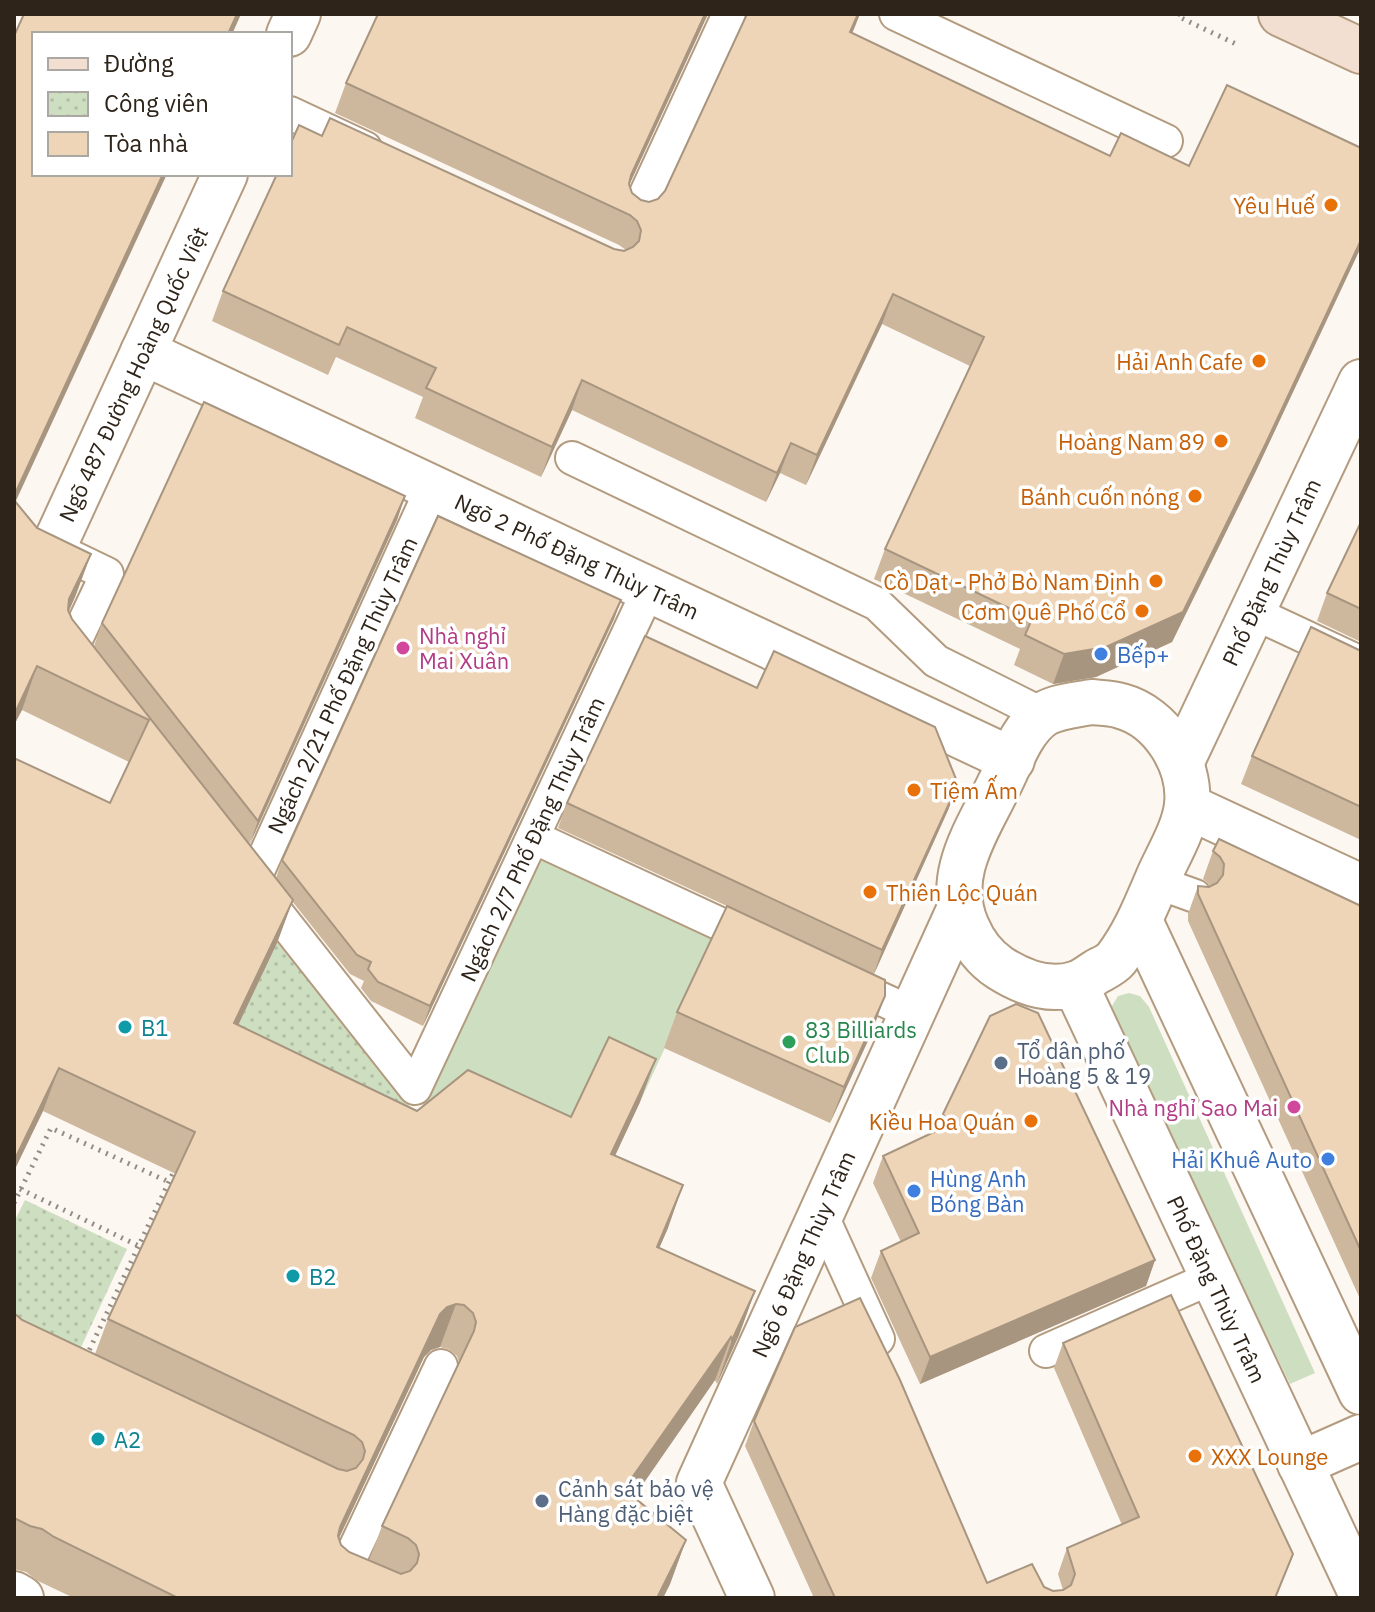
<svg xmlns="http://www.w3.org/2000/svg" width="1375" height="1612" font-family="'IBM Plex Sans',sans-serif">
  <defs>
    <pattern id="park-dots" width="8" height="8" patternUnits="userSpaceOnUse" patternTransform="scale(2)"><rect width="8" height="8" fill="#cedfc1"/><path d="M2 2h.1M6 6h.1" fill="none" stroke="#b1bfa5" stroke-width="1.8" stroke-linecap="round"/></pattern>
  </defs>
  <rect width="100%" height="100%" fill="#fcf7f1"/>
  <g fill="url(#park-dots)">
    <polygon points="279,938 410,1107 219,1066"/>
    <polygon points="25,1200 127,1249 75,1360 14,1331 14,1222"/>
  </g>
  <g fill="#cedfc1">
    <polygon points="537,855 715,939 640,1102 555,1160 436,1126 422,1102"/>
    <polygon points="1129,993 1140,996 1149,1007 1315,1373 1290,1384 1111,1018 1112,1006 1118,996"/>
  </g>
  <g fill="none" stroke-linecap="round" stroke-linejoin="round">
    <defs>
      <g id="service">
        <polyline points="896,14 1166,141"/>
        <polyline points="290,113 365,148"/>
        <polyline points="637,213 729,14"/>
        <polyline points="572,458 877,604 936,661 1044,715"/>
        <polyline points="53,548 107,574 71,650 84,666"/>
        <polyline points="1252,612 1361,663"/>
        <polyline points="533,837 759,942"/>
        <polyline points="253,882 432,488"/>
        <polyline points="1156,882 1195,896"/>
        <polyline points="258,889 415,1088 649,589"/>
        <polyline points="844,982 912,1013"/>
        <polyline points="821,1214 878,1339"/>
        <polyline points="1046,1351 1211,1278"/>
        <polyline points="384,1598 341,1578 441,1366"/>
      </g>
      <g id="minor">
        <polyline points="289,34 298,14"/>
        <polyline points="143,352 1012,760"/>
        <polyline points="53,548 225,174"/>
        <path d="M1091 702C1101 703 1112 703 1121 706 1162 717 1191 764 1187 805 1184 830 1168 855 1158 878 1146 906 1135 934 1116 959 1111 965 1103 968 1096 972 1090 976 1082 982 1075 984 1049 992 1022 982 1000 968 985 958 974 944 967 927 944 876 977 831 999 785 1011 762 1021 729 1044 714 1058 706 1076 705 1091 702Z"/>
        <polyline points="1181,763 1361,382"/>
        <polyline points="1187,806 1361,887"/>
        <polyline points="1140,921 1361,1392"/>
        <polyline points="1075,984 1361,1593"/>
        <polyline points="1300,1464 1361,1437"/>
        <polyline points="14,1594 21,1598"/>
        <polyline points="752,1598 699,1483 959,910"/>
      </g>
      <polyline id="secondary" points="1281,14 1361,51"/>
    </defs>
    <use href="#service" stroke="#b39b7f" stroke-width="36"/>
    <use href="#minor" stroke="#b39b7f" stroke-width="48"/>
    <use href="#secondary" stroke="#b39b7f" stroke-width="48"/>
    <g stroke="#948d84" stroke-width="5" stroke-dasharray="2 6" stroke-linecap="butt">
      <polyline points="1178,14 1177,16 1236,44"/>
      <polyline points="20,1189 139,1246"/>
      <polyline points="14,1203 51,1128 169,1182"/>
      <polyline points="86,1357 176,1167"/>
    </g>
    <use href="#service" stroke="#fff" stroke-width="32"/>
    <use href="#minor" stroke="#fff" stroke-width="44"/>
    <use href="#secondary" stroke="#f3ded2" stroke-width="44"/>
  </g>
  <g fill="#cdb79d" fill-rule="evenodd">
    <path d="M24 14H241L232 34H34L16 502 37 528 91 554 75 597 69 611 72 619 94 646 102 623 405 496 397 520 249 844 276 878 282 860 621 600 614 619 423 1026 371 1001 361 988 364 981 350 974 292 901 277 943 238 1025 417 1111 571 1117 640 1102 615 1155 668 1228 659 1248 755 1291 739 1335 717 1384 715 1380 634 1497 686 1540 670 1584 663 1598H74L38 1581 26 1572 14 1569V1313L22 1320 95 1354 108 1319 176 1174 43 1111 14 1171V758L110 803 129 762 22 710 14 725V36ZM440 1347 448 1349 457 1356 459 1362 382 1526 369 1561 349 1552 341 1545 339 1538 424 1357 431 1350Z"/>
    <polygon points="378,14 708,14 629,185 632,193 641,200 649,202 658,199 852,34 1110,156 1189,166 1361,148 1361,247 1255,473 1172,642 1096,677 1053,684 1014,665 1020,649 874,579 885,549 970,366 882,324 806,485 780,473 766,502 572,410 541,477 415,418 423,397 336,357 328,375 212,321 223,291 322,136 614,249 626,250 619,245 335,113 346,83"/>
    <polygon points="1361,522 1361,642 1317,621 1327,593"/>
    <polygon points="1361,651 1361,840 1241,784 1252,756"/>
    <polygon points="567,803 949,808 874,974 872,1032 830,1123 664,1048 677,1012 727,906 558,828"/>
    <polygon points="1213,851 1361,906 1361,1301 1188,921 1188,914 1198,886 1211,886 1203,879"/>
    <polygon points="943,1114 1155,1260 1146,1286 920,1384 871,1278 881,1251 901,1242 873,1183 883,1156 937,1130"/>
    <polygon points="1063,1343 1293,1554 1276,1598 814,1598 745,1446 754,1421 987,1583 1044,1587 1053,1591 1063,1590 1058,1574 1067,1548 1122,1525 1054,1368"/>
  </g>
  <g fill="#a79580">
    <polygon points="237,14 241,14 232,34 228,34"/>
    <polygon points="705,14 708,14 620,205 631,175"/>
    <polygon points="858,14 860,14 854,29 839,62 850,32"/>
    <polygon points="163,174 167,174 14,505 14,496"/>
    <polygon points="1361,240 1361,247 1255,473 1172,642 1096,677 1053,684 1064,654"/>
    <polygon points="893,294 882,324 806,485 817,455"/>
    <polygon points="582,380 572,410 541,477 552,447"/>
    <polygon points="791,443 780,473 766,502 777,473"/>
    <polygon points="405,496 397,520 249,846 258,821"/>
    <polygon points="91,554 75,597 54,643 69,599"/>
    <polygon points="621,600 614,619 423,1026 430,1006"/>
    <polygon points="37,666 22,710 14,725 14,715"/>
    <polygon points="958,784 949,808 874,974 882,950"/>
    <polygon points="293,900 277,943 219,1066 234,1023"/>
    <polygon points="885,996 872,1032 830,1123 844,1087"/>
    <polygon points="656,1059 640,1102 596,1197 611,1154"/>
    <polygon points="59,1068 43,1111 14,1171 14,1161"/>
    <polygon points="683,1185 668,1228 641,1290 657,1247"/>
    <polygon points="1155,1260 1146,1286 920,1384 930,1357"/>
    <polygon points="755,1291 739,1335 717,1384 732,1340"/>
    <polygon points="456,1304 440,1347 431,1350 424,1357 324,1570 340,1527 440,1314 447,1307"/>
    <polygon points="731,1337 715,1380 609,1533 624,1489"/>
    <polygon points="686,1540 670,1584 663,1598 657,1598"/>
  </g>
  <g fill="#eed5b7" stroke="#a79580" stroke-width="2" fill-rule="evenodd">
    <polygon points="24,14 237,14 228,34 34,34 34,174 163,174 14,496 14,36"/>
    <polygon points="378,14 705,14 631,175 629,184 632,193 641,200 649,202 658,199 665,191 747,14 858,14 850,32 1110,156 1121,133 1189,166 1227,85 1361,148 1361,240 1266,443 1183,612 1106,647 1064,654 1025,635 1032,619 885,549 984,337 893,294 817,455 791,443 777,473 582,380 552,447 426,388 436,368 347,327 339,345 223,291 277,174 290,174 290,145 299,125 322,136 330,118 614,249 624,251 633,247 639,241 641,230 637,221 630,215 346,83"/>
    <polygon points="204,402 405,496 258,821 102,623"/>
    <path d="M14 500 37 528 91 554 69 599 68 610 72 619 293 900 234 1023 417 1111 468 1070 571 1117 609 1037 656 1059 611 1154 683 1185 657 1247 755 1291 732 1340 731 1337 624 1489 686 1540 657 1598H178L54 1537 42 1529 30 1526 14 1518V1313L22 1320 338 1469 347 1471 356 1468 363 1459 365 1451 362 1442 354 1435 108 1319 195 1132 59 1068 14 1161V758L110 803 149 720 37 666 14 715ZM456 1304 464 1305 473 1313 476 1322 474 1331 382 1526 408 1538 416 1545 419 1554 417 1563 410 1571 401 1574 349 1552 341 1545 338 1536 340 1527 440 1314 447 1307Z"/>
    <polygon points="438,516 621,600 430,1006 378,982 368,969 371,962 357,955 282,860"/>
    <polygon points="1361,522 1361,609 1327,593"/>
    <polygon points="1311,627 1361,651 1361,807 1252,756"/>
    <polygon points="645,636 757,688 774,651 935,727 958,784 882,950 567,803"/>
    <polygon points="1219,839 1361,906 1361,1251 1198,894 1198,886 1209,887 1217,883 1223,875 1224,864 1220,857 1213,851"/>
    <polygon points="727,906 885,980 885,996 844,1087 677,1012"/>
    <polygon points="1016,1004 1038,1013 1155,1260 930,1357 881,1251 919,1233 883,1156 949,1125 943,1114 990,1016"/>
    <polygon points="1171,1295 1293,1554 1275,1598 835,1598 754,1421 795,1327 860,1298 900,1380 987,1583 1032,1564 1044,1587 1053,1591 1063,1590 1071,1585 1075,1574 1067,1548 1139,1517 1063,1343"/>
  </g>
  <g fill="#e8710a" stroke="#fff" stroke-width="3">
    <circle cx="1331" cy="205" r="8"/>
    <circle cx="1259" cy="361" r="8"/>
    <circle cx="1221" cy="441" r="8"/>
    <circle cx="1195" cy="496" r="8"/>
    <circle cx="1156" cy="581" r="8"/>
    <circle cx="1142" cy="611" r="8"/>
    <circle cx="914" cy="790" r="8"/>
    <circle cx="870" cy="892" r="8"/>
    <circle cx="1031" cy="1121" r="8"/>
    <circle cx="1195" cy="1456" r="8"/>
  </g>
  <g fill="#d1479c" stroke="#fff" stroke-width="3">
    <circle cx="403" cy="648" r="8"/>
    <circle cx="1294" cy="1107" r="8"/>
  </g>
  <g fill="#3f7fe0" stroke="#fff" stroke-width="3">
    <circle cx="1101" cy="654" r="8"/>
    <circle cx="1328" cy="1159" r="8"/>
    <circle cx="914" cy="1191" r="8"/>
  </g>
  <g fill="#0f9aa8" stroke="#fff" stroke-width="3">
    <circle cx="125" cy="1027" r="8"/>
    <circle cx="293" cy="1276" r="8"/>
    <circle cx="98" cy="1439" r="8"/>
  </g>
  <circle fill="#2e9e5b" stroke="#fff" stroke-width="3" cx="789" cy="1042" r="8"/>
  <g fill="#5c6f8a" stroke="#fff" stroke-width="3">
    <circle cx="1001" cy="1063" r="8"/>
    <circle cx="542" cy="1501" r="8"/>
  </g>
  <g text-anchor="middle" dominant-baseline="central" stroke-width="7" stroke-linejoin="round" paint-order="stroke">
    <g font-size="22" fill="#c56008" stroke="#fff" text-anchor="end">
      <text x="1315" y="205">Yêu Huế</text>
      <text x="1243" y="361">Hải Anh Cafe</text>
      <text x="1205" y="441">Hoàng Nam 89</text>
      <text x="1179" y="496">Bánh cuốn nóng</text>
      <text x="1140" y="581">Cồ Dạt - Phở Bò Nam Định</text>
      <text x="1126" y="611">Cơm Quê Phố Cổ</text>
      <text x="930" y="790" text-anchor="start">Tiệm Ấm</text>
      <text x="886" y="892" text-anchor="start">Thiên Lộc Quán</text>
      <text x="1015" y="1121">Kiều Hoa Quán</text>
      <text x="1211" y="1456" text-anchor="start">XXX Lounge</text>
    </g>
    <g font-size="22" fill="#2e2419" stroke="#fff">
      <text transform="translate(133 374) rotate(-65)">Ngõ 487 Đường Hoàng Quốc Việt</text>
      <text transform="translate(577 556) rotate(25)">Ngõ 2 Phố Đặng Thùy Trâm</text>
      <text transform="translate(1271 572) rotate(-65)">Phố Đặng Thùy Trâm</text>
      <text transform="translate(342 685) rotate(-65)">Ngách 2/21 Phố Đặng Thùy Trâm</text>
      <text transform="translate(532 839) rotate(-65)">Ngách 2/7 Phố Đặng Thùy Trâm</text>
      <text transform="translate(803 1254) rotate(-66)">Ngõ 6 Đặng Thùy Trâm</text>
      <text transform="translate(1217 1289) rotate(65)">Phố Đặng Thùy Trâm</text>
    </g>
    <g font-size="22" fill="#b23c85" stroke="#fff" text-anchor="start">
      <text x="419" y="635">Nhà nghỉ<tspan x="419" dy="25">Mai Xuân</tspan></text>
      <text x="1278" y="1107" text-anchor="end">Nhà nghỉ Sao Mai</text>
    </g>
    <g font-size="22" fill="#366cbe" stroke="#fff" text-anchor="start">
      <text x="1117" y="654">Bếp+</text>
      <text x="1312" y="1159" text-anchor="end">Hải Khuê Auto</text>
      <text x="930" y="1178">Hùng Anh<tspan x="930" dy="25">Bóng Bàn</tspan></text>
    </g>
    <g font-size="22" fill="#0d838f" stroke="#fff" text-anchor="start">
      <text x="141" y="1027">B1</text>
      <text x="309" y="1276">B2</text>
      <text x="114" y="1439">A2</text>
    </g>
    <g font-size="22" fill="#27864d" stroke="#fff" text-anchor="start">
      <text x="805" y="1029">83 Billiards<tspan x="805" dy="25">Club</tspan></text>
    </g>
    <g font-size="22" fill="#4e5e75" stroke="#fff" text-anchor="start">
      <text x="1017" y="1050">Tổ dân phố<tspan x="1017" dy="25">Hoàng 5 &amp; 19</tspan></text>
      <text x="558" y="1488">Cảnh sát bảo vệ<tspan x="558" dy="25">Hàng đặc biệt</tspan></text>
    </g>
  </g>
  <rect width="1375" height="1612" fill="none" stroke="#2e2419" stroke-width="32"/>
  <rect x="32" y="32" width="260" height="144" fill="#ffffff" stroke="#aba7a3" stroke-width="2"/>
  <rect x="48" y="58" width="40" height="12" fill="#f3ded2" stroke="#aba7a3" stroke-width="2"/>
  <text x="104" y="72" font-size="24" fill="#2e2419">Đường</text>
  <rect x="48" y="92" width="40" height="24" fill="url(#park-dots)" stroke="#aba7a3" stroke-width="2"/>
  <text x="104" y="112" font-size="24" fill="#2e2419">Công viên</text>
  <rect x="48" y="132" width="40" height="24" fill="#eed5b7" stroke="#aba7a3" stroke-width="2"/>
  <text x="104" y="152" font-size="24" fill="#2e2419">Tòa nhà</text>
</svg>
